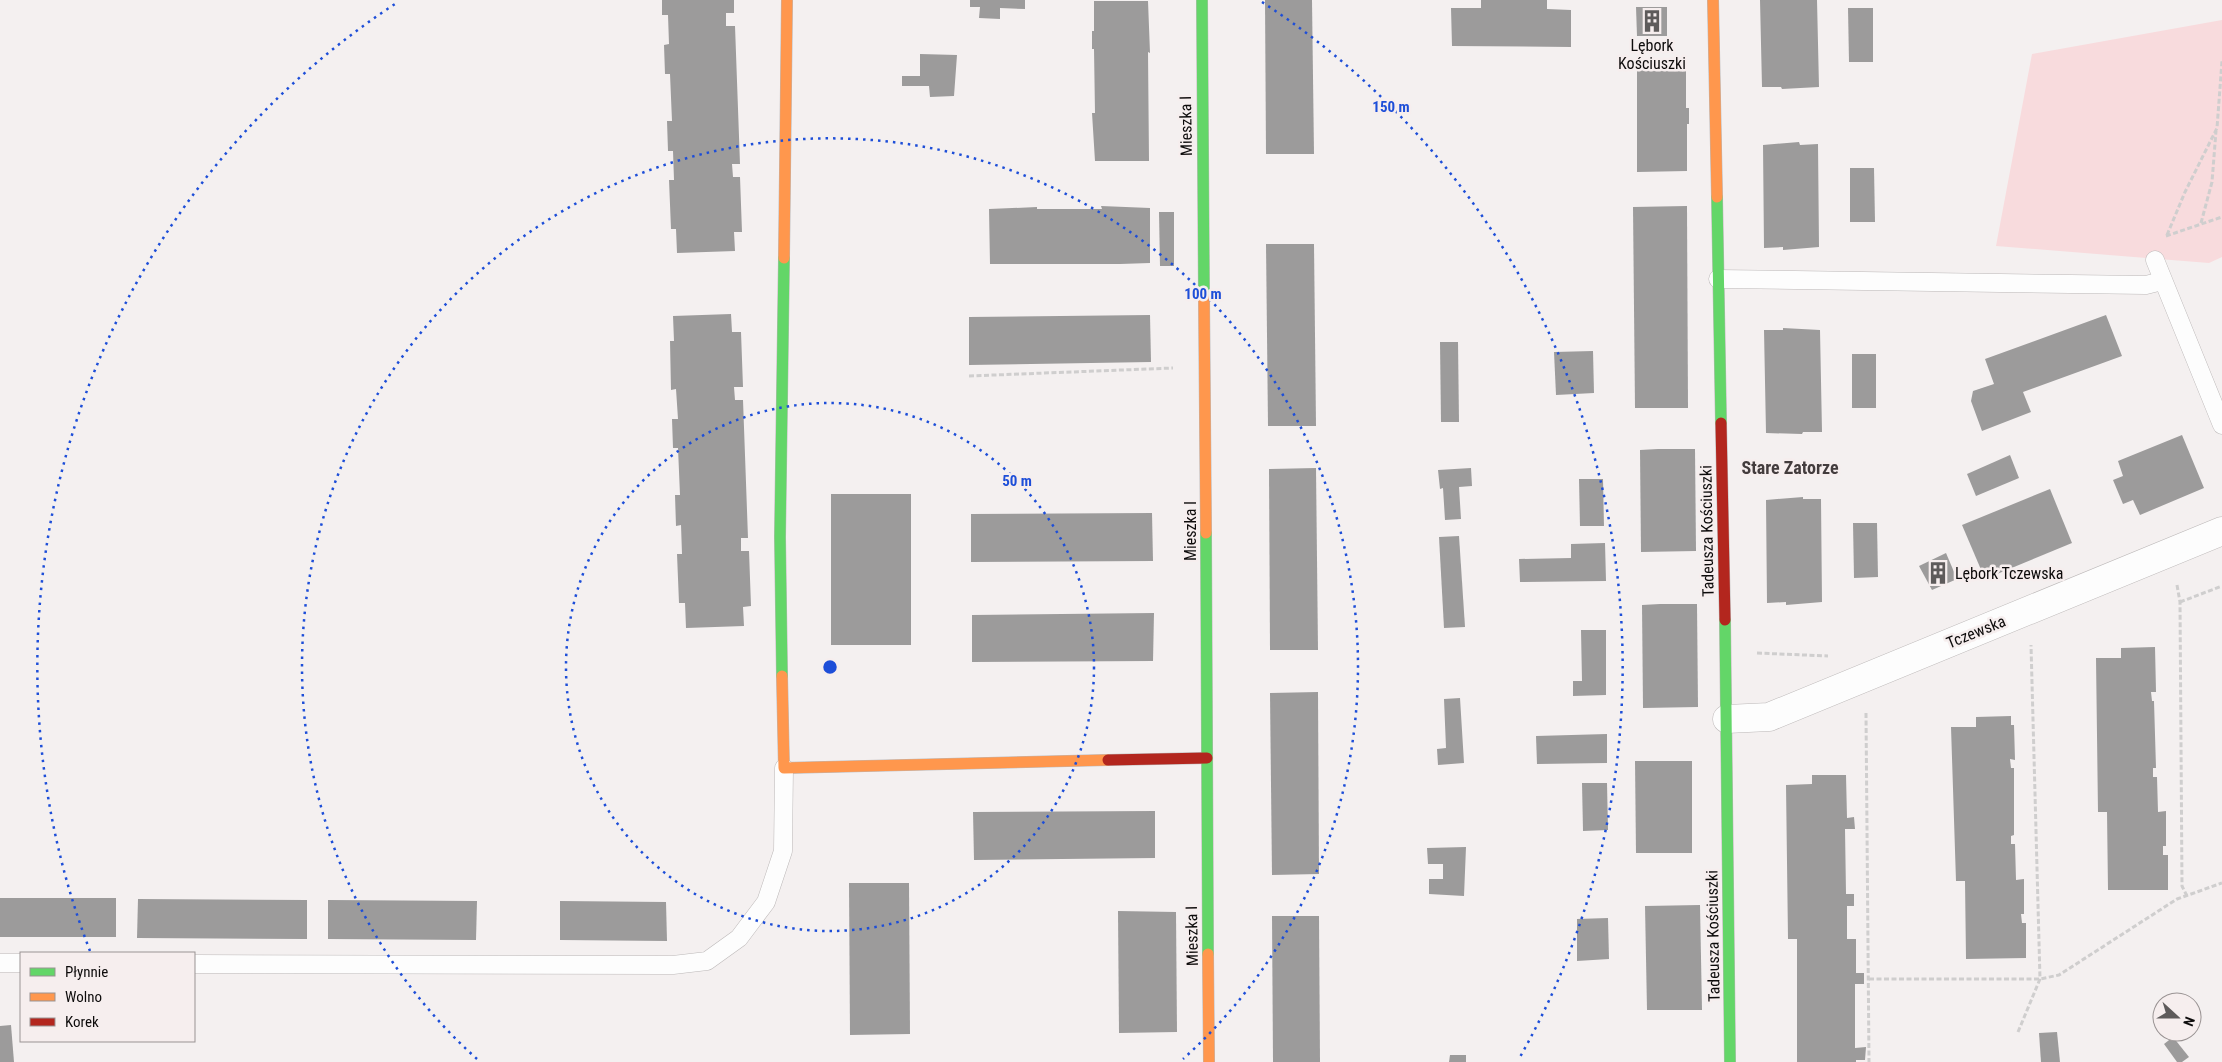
<svg xmlns="http://www.w3.org/2000/svg" width="2222" height="1062" font-family="'Roboto Condensed',sans-serif">
  <rect width="100%" height="100%" fill="#f4f0f0"/>
  <polygon fill="#f8dbdd" points="2222,20 2222,257 2209,263 1996,246 2032,54"/>
  <g fill="#9c9b9b">
    <polygon points="662,0 734,0 734,13 726,13 726,26 735,26 740,164 732,164 733,177 740,177 742,232 734,232 735,251 677,253 676,229 671,229 669,180 674,180 673,151 668,151 667,121 672,121 670,74 665,74 664,45 669,44 668,15 662,15"/>
    <polygon points="970,0 1025,0 1025,9 1000,8 1000,19 979,18 980,7 970,7"/>
    <polygon points="1265,0 1312,0 1314,154 1266,154"/>
    <polygon points="1481,0 1547,0 1547,9 1571,10 1571,47 1452,46 1451,8 1481,8"/>
    <polygon points="1760,0 1817,0 1819,87 1782,89 1781,87 1762,87"/>
    <polygon points="1094,1 1148,1 1150,53 1148,52 1149,161 1095,161 1092,113 1095,113 1094,49 1092,49 1092,31 1094,31"/>
    <polygon points="1636,7 1667,7 1667,36 1637,36"/>
    <polygon points="1848,8 1873,8 1873,62 1849,62"/>
    <polygon points="920,54 957,55 954,96 930,97 929,86 902,86 902,76 920,76"/>
    <polygon points="1637,61 1686,61 1686,108 1689,108 1689,124 1687,124 1687,171 1637,172"/>
    <polygon points="1799,142 1800,145 1818,144 1819,247 1783,250 1783,247 1764,248 1763,145"/>
    <polygon points="1850,168 1874,168 1875,222 1850,222"/>
    <polygon points="1101,206 1150,208 1150,263 1120,264 990,264 989,209 1037,207 1037,209 1102,209"/>
    <polygon points="1687,206 1688,408 1635,408 1633,207"/>
    <polygon points="1159,212 1174,212 1174,266 1160,266"/>
    <polygon points="1266,244 1314,244 1316,426 1268,426"/>
    <polygon points="731,314 732,332 741,332 743,387 734,387 735,400 743,400 748,538 741,538 741,551 749,551 751,606 743,607 744,626 686,628 685,603 679,603 677,554 682,554 681,525 676,526 675,495 680,495 678,448 673,448 672,419 678,419 676,389 671,390 670,341 674,341 673,316"/>
    <polygon points="1150,315 1151,362 969,365 969,317"/>
    <polygon points="2106,315 2122,356 2023,392 2031,412 1982,431 1971,401 1973,391 1994,384 1985,359"/>
    <polygon points="1783,328 1820,330 1822,432 1803,432 1802,434 1766,433 1764,330 1783,330"/>
    <polygon points="1440,342 1458,342 1459,422 1441,422"/>
    <polygon points="1593,351 1594,393 1556,395 1554,352"/>
    <rect x="1852" y="354" width="24" height="54"/>
    <polygon points="2182,435 2204,488 2140,515 2133,500 2123,504 2113,480 2123,476 2118,461"/>
    <polygon points="1658,449 1695,449 1696,551 1641,552 1640,450"/>
    <polygon points="2010,455 2019,478 1976,496 1967,474"/>
    <polygon points="1316,468 1318,650 1270,650 1269,469"/>
    <polygon points="1471,468 1472,486 1459,487 1461,519 1445,520 1443,488 1440,489 1438,470"/>
    <polygon points="1579,479 1603,479 1604,526 1580,526"/>
    <polygon points="2050,489 2072,543 1985,579 1962,525"/>
    <rect x="831" y="494" width="80" height="151"/>
    <polygon points="1803,497 1803,499 1821,499 1822,602 1786,605 1786,602 1767,603 1766,500"/>
    <polygon points="1152,513 1153,561 971,562 971,514"/>
    <polygon points="1853,523 1877,523 1878,577 1854,578"/>
    <polygon points="1459,536 1465,627 1444,628 1439,537"/>
    <polygon points="1605,543 1606,581 1520,582 1519,559 1571,558 1571,544"/>
    <polygon points="1946,553 1957,579 1932,590 1919,566"/>
    <polygon points="1660,604 1697,604 1698,707 1643,708 1642,605"/>
    <polygon points="1154,613 1153,661 972,662 972,615"/>
    <polygon points="1581,630 1606,630 1606,695 1573,696 1573,681 1582,681"/>
    <polygon points="2155,647 2156,692 2151,692 2152,701 2154,701 2156,768 2153,768 2153,777 2157,777 2158,812 2166,811 2166,846 2163,846 2163,855 2168,855 2168,890 2108,890 2107,812 2098,812 2096,658 2121,658 2121,648"/>
    <polygon points="1318,692 1319,874 1272,875 1270,693"/>
    <polygon points="1460,698 1464,763 1438,765 1437,749 1446,748 1444,699"/>
    <polygon points="2011,716 2011,725 2014,725 2015,760 2010,759 2011,768 2014,768 2014,835 2011,836 2011,844 2015,844 2016,880 2024,879 2024,914 2021,914 2022,923 2026,923 2026,958 1966,959 1965,881 1956,881 1951,727 1976,727 1976,717"/>
    <polygon points="1607,734 1607,763 1537,764 1536,736"/>
    <polygon points="1635,761 1692,761 1692,853 1636,853"/>
    <polygon points="1812,775 1846,775 1847,818 1854,817 1855,829 1845,829 1846,894 1854,894 1854,906 1847,906 1847,939 1856,939 1856,973 1864,973 1864,984 1855,984 1855,1048 1866,1047 1865,1060 1856,1060 1856,1062 1797,1062 1797,939 1788,939 1786,785 1812,784"/>
    <polygon points="1582,783 1607,783 1608,830 1583,831"/>
    <polygon points="1155,811 1155,858 974,860 973,812"/>
    <polygon points="1466,847 1464,896 1429,894 1429,879 1443,879 1443,864 1428,864 1427,848"/>
    <polygon points="849,883 909,883 910,1034 850,1035"/>
    <rect x="0" y="898" width="116" height="39"/>
    <polygon points="138,899 307,900 307,939 137,938"/>
    <polygon points="328,900 477,901 476,940 328,939"/>
    <polygon points="560,901 666,902 667,941 560,940"/>
    <polygon points="1700,905 1702,1010 1647,1010 1645,906"/>
    <polygon points="1118,911 1176,912 1177,1032 1119,1033"/>
    <polygon points="1272,916 1319,916 1320,1062 1273,1062"/>
    <polygon points="1608,918 1609,959 1577,961 1577,919"/>
    <polygon points="11,1025 14,1062 0,1062 0,1026"/>
    <polygon points="2057,1032 2060,1062 2041,1062 2039,1033"/>
    <polygon points="2173,1037 2189,1057 2182,1062 2177,1062 2164,1044"/>
    <polygon points="1450,1055 1466,1055 1466,1062 1449,1062"/>
  </g>
  <g fill="none" stroke-linecap="round" stroke-linejoin="round">
    <defs>
      <g id="lane">
        <polyline points="2155,260 2222,425"/>
        <polyline points="1718,279 2146,285 2162,281"/>
        <polyline points="0,963 21,963"/>
        <polyline points="194,964 673,965 707,961 739,938 766,902 783,851 784,768"/>
      </g>
      <polyline id="street" points="1727,719 1769,717 2222,531"/>
      <g id="fast">
        <polyline points="1202,0 1204,298"/>
        <polyline points="1717,197 1721,423"/>
        <polyline points="1206,533 1208,954"/>
        <polyline points="1725,620 1730,1062"/>
        <polyline points="782,676 780,537 784,258"/>
      </g>
      <g id="slow">
        <polyline points="1713,0 1717,197"/>
        <polyline points="784,258 787,0"/>
        <polyline points="1204,298 1206,533"/>
        <polyline points="782,676 784,768 1108,760"/>
        <polyline points="1208,954 1209,1062"/>
      </g>
      <g id="jam">
        <polyline points="1721,423 1725,620"/>
        <polyline points="1108,760 1207,758"/>
      </g>
    </defs>
    <use href="#lane" stroke="#bcb8b8" stroke-width="19"/>
    <use href="#street" stroke="#bcb8b8" stroke-width="29"/>
    <use href="#fast" stroke="#bcb8b8" stroke-width="12"/>
    <use href="#slow" stroke="#bcb8b8" stroke-width="12"/>
    <use href="#jam" stroke="#bcb8b8" stroke-width="12"/>
    <g stroke="#cfcece" stroke-width="3" stroke-dasharray="5 2.5" stroke-linecap="butt">
      <polyline points="2201,223 2212,182 2216,131"/>
      <polyline points="2167,235 2185,192 2217,128 2222,61"/>
      <polyline points="2166,236 2222,217"/>
      <polyline points="969,376 1173,368"/>
      <polyline points="2177,585 2180,602 2182,886 2187,896"/>
      <polyline points="2180,602 2222,586"/>
      <polyline points="1757,653 1828,656"/>
      <polyline points="1866,713 1869,1062"/>
      <polyline points="1869,979 2040,979 2059,975 2177,899 2222,883"/>
      <polyline points="2018,1032 2040,979 2031,645"/>
    </g>
    <use href="#lane" stroke="#fdfdfd" stroke-width="18"/>
    <use href="#street" stroke="#fdfdfd" stroke-width="28"/>
    <use href="#fast" stroke="#63d668" stroke-width="11"/>
    <use href="#slow" stroke="#ff974d" stroke-width="11"/>
    <use href="#jam" stroke="#b3261e" stroke-width="11"/>
  </g>
  <g fill="none" stroke="#1d4ed8" stroke-width="2.5" stroke-dasharray="2.5 5">
    <circle cx="830" cy="667" r="264"/>
    <path d="M477 1059A528 528 0 1 1 1183 1059"/>
    <path d="M90 951A793 793 0 0 1 398 2M1262 2A793 793 0 0 1 1520 1057"/>
  </g>
  <defs>
    <symbol id="building-bare" viewBox="-9 -9 18 18"><path d="M-4-6H4V6H1V3H-1V6H-4ZM-2.5-4.3h1.7v1.8h-1.7ZM.8-4.3h1.7v1.8H.8ZM-2.5-1h1.7V.8h-1.7ZM.8-1h1.7V.8H.8Z" fill="#5e5b5b" stroke="#f6eeee" stroke-width="2.5" paint-order="stroke"/></symbol>
  </defs>
  <g fill-rule="evenodd">
    <use href="#building-bare" x="1636" y="5" width="32" height="32"/>
    <use href="#building-bare" x="1922" y="557" width="32" height="32"/>
  </g>
  <g text-anchor="middle" dominant-baseline="central" stroke-width="5" stroke-linejoin="round" paint-order="stroke">
    <g font-size="16" fill="#0d0b0b" stroke="#f6eeee">
      <text x="1652" y="45">Lębork<tspan x="1652" dy="18">Kościuszki</tspan></text>
      <text x="1955" y="573" text-anchor="start">Lębork Tczewska</text>
    </g>
    <g font-size="16" fill="#0d0b0b" stroke="#f6eeee">
      <text transform="translate(1186 126) rotate(-91)">Mieszka I</text>
      <text transform="translate(1190 531) rotate(-90)">Mieszka I</text>
      <text transform="translate(1707 531) rotate(-91)">Tadeusza Kościuszki</text>
      <text transform="translate(1976 632) rotate(-22)">Tczewska</text>
      <text transform="translate(1192 936) rotate(-91)">Mieszka I</text>
      <text transform="translate(1713 936) rotate(-91)">Tadeusza Kościuszki</text>
    </g>
    <g font-size="18" font-weight="bold" fill="#433c3d" stroke="#f6eeee">
      <text x="1790" y="467">Stare Zatorze</text>
    </g>
  </g>
  <circle cx="830" cy="667" r="8" fill="#1d4ed8" stroke="#f6eeee" stroke-width="2.5"/>
  <g font-size="15" text-anchor="middle" font-weight="bold" fill="#1d4ed8" stroke="#f6eeee" stroke-width="5" stroke-linejoin="round" paint-order="stroke">
    <text x="1391" y="112">150 m</text>
    <text x="1203" y="299">100 m</text>
    <text x="1017" y="486">50 m</text>
  </g>
  <rect x="20" y="952" width="175" height="90" fill="#f6eeee" stroke="#999393"/>
  <rect x="30" y="968" width="25" height="8" fill="#63d668" stroke="#999393"/>
  <text x="65" y="977" font-size="15" fill="#0d0b0b">Płynnie</text>
  <rect x="30" y="993" width="25" height="8" fill="#ff974d" stroke="#999393"/>
  <text x="65" y="1002" font-size="15" fill="#0d0b0b">Wolno</text>
  <rect x="30" y="1018" width="25" height="8" fill="#b3261e" stroke="#999393"/>
  <text x="65" y="1027" font-size="15" fill="#0d0b0b">Korek</text>
  <g transform="translate(2177 1017) rotate(111)"><circle r="24" fill="#f6eeee" stroke="#999393"/>
  <path d="M0-4L9 19L0 12L-9 19Z" fill="#5e5b5b"/>
  <text y="-8" font-size="14" font-weight="bold" text-anchor="middle" fill="#0d0b0b">N</text>
  </g>
</svg>
